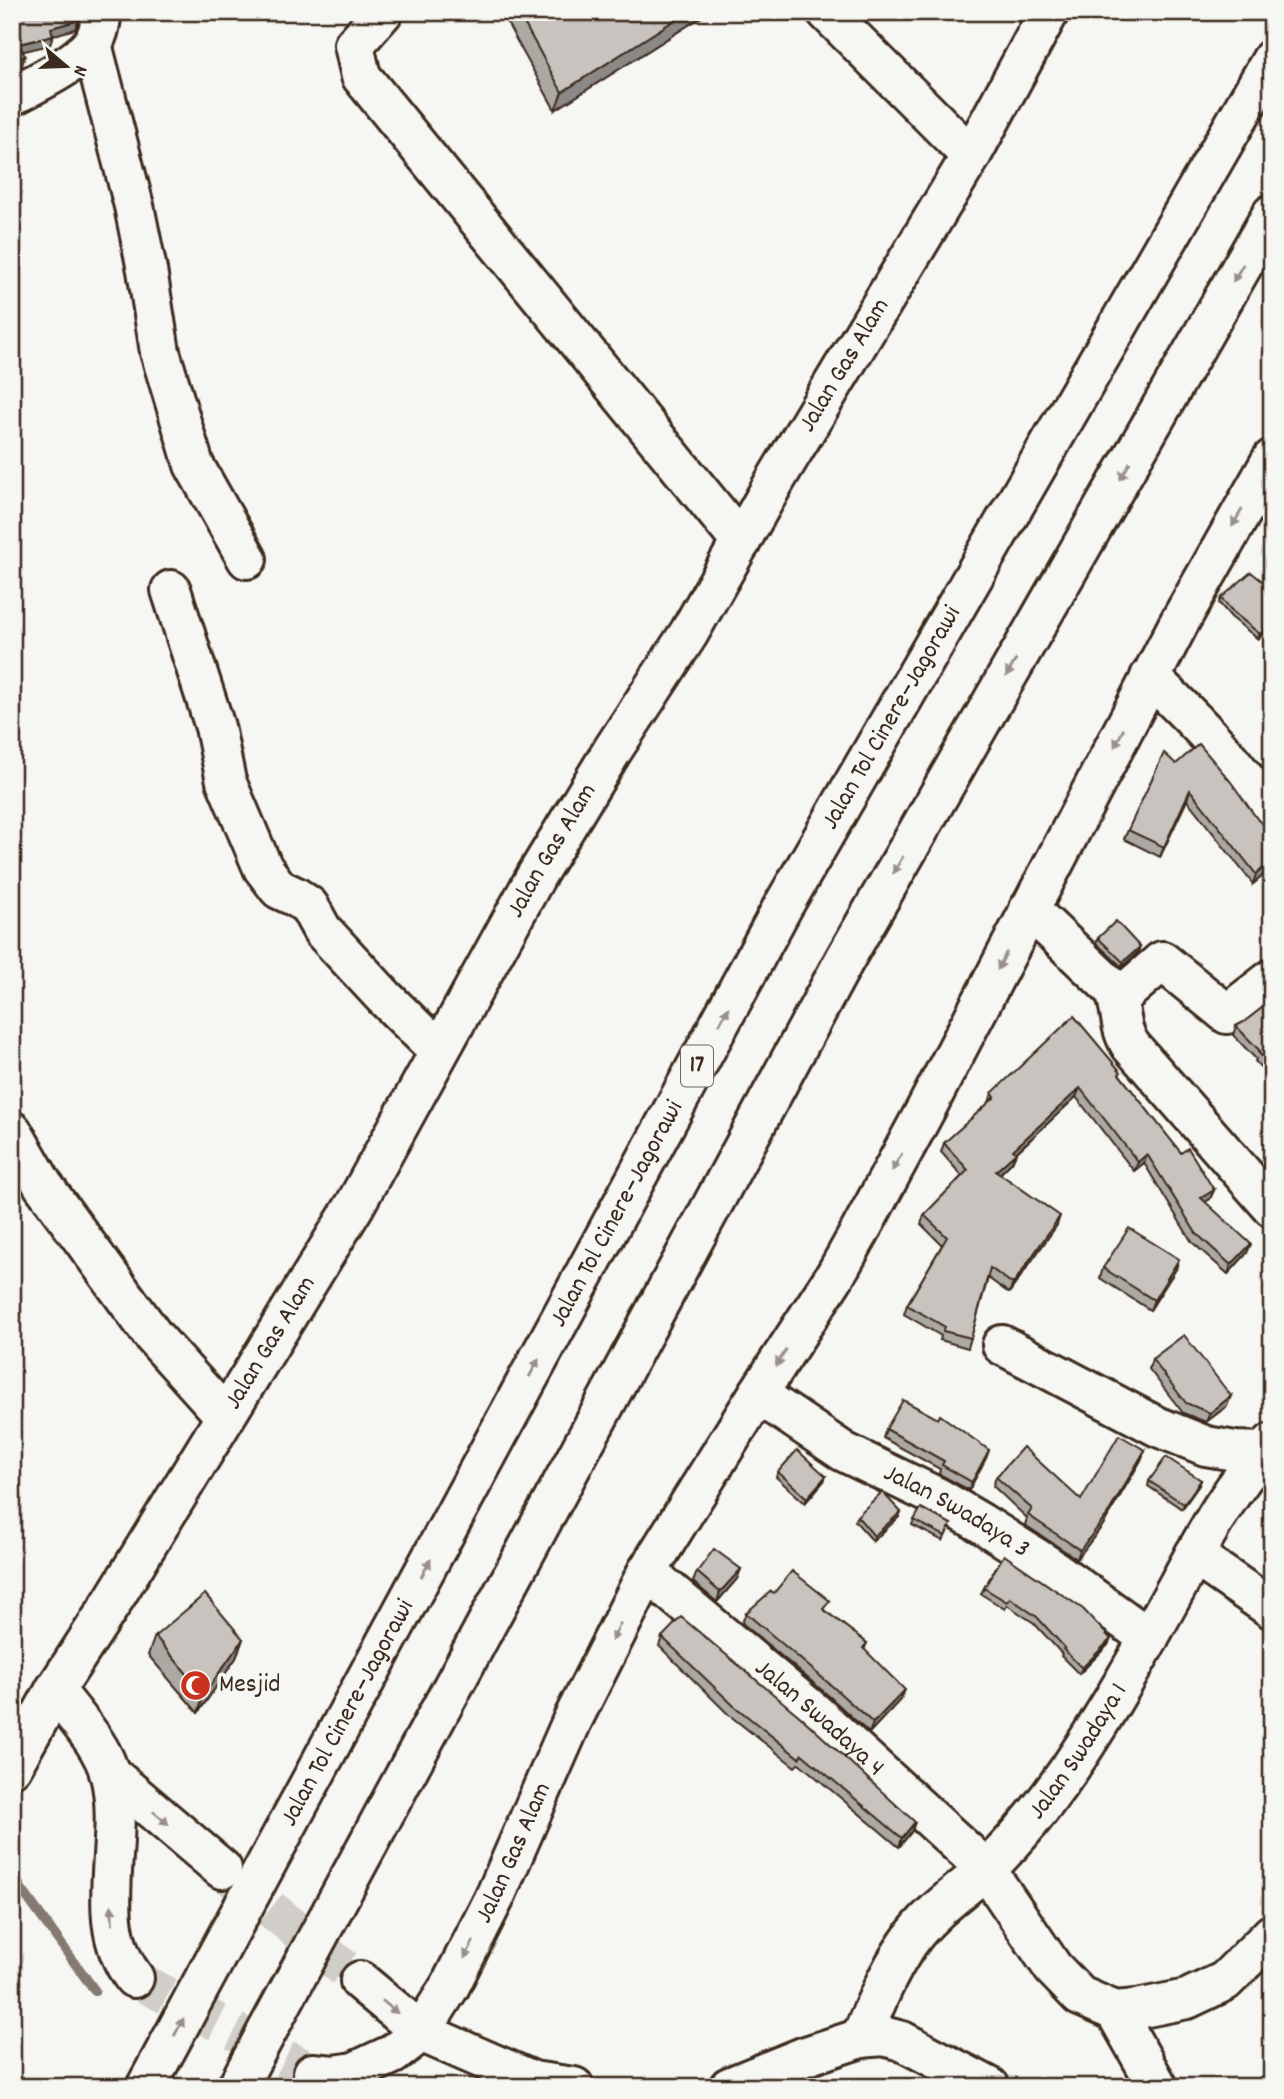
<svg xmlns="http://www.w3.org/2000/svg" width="1284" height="2099" font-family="Dekko,sans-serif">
  <rect width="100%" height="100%" fill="#f6f6f2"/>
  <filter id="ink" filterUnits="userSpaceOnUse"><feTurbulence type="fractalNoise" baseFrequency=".0143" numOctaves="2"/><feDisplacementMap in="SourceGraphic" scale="14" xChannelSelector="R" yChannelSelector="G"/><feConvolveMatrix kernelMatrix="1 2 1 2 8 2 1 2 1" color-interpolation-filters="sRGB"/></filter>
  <g filter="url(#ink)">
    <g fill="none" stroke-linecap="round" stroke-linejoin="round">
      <polyline stroke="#857a71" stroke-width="10" points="12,1873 22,1890 95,1991"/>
      <g stroke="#d1cdc8" stroke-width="38" stroke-dasharray="38 19" stroke-linecap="butt">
        <polyline points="226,1873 360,1981"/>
        <polyline points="134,1978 313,2073"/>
      </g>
      <defs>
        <g id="minor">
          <polyline points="383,12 354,45 361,76 741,542"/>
          <polyline points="827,12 971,156"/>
          <polyline points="92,44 134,206 147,270 160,352 194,465 247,559"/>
          <path d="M12 96C38 82 72 67 92 44 99 35 100 24 102 12"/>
          <polyline points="171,590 215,727 226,781 263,868 279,889 296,897 309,906 322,930 384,997 439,1051"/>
          <path d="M1150 677C1195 720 1238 763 1272 817"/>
          <path d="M1029 909 1114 990C1123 1010 1118 1027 1131 1046L1272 1207"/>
          <polyline points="1118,999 1162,961 1227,1014 1272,979"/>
          <polyline points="12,1131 43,1185 154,1337 225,1416"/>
          <polyline points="1002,1345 1156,1426 1206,1446 1235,1451 1263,1452"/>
          <path id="s1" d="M758 1394 844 1452 937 1497 981 1523 1047 1565 1149 1638"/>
          <polyline points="1194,1555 1272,1609"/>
          <path id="s2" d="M647 1572 814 1712 986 1869 1053 1968 1080 1996 1115 2011 1137 2009 1187 1999 1225 1981 1272 1934"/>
          <polyline points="12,1767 55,1690"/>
          <polyline points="1115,2011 1158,2087"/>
          <polyline points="421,2032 533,2081 574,2087"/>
          <path id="s3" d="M861 2038C876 2003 891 1964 915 1934 935 1909 961 1891 985 1870 1018 1840 1045 1804 1070 1768 1110 1709 1144 1647 1178 1585 1205 1535 1232 1484 1272 1443"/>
          <polyline points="729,2087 803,2057 861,2038 883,2036 902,2041 990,2087"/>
        </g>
        <g id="major">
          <polyline points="109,1773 222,1869"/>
          <path id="s4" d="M134 1978C89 1920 127 1842 110 1775 102 1744 74 1716 55 1690L109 1607 355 1205 536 876 612 751 689 633 776 479 971 156 1049 12"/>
          <polyline points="360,1981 421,2032"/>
          <path id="s5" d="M313 2073 334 2075 354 2072 393 2054 421 2032 450 1986 494 1899 572 1721 647 1572 758 1394 836 1274 859 1233 927 1107 1179 623 1272 459"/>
        </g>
        <g id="highway">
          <path id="s6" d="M146 2087 782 908 1272 59"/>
          <polyline points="237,2087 845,959 1272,214"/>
        </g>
      </defs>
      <use href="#minor" stroke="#3b2a1e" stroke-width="44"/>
      <use href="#major" stroke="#3b2a1e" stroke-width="44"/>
      <use href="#highway" stroke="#3b2a1e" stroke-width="44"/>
      <use href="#minor" stroke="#f6f6f2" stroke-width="38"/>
      <use href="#major" stroke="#f6f6f2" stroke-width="38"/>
      <use href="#highway" stroke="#f6f6f2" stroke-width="38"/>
    </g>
    <g fill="#aca8a3" stroke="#3b2a1e" stroke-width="2">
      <polygon points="501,12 709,12 555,110"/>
      <polygon points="1221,598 1272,623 1258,639 1231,617 1219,603"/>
      <polygon points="1271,762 1272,762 1272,778 1268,772"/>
      <polygon points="1176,764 1258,820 1267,827 1272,868 1253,884 1187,800 1160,857 1124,839 1128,830"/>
      <polygon points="1098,938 1140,947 1138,952 1122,967 1096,943"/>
      <polygon points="1272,1000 1272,1080 1255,1061 1256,1059 1233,1035 1236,1026 1244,1022"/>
      <polygon points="1120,1075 1181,1153 1214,1190 1210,1199 1205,1202 1247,1253 1228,1274 1192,1242 1144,1163 1134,1171 1076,1097 1016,1153 1012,1162 1000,1174 1057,1225 1009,1293 988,1278 968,1348 940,1340 941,1336 904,1314 907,1305 942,1245 921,1224 924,1215 962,1176 941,1152 944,1143 989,1103 992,1093"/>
      <polygon points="1103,1268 1176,1269 1150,1310 1100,1278"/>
      <polygon points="1272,1327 1272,1341 1269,1336"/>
      <polygon points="1152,1359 1227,1406 1206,1422 1183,1413 1149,1369"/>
      <polygon points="886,1429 989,1450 986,1458 969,1490 939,1474 940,1469 883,1438"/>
      <polygon points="1145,1450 1141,1460 1103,1525 1077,1559 1025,1525 1027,1518 993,1486 996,1477 1081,1500"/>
      <polygon points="778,1472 826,1476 824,1481 805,1503 776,1477"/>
      <polygon points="1201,1480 1199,1485 1182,1509 1148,1486 1149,1481"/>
      <polygon points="857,1516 899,1517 873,1541 855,1521"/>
      <polygon points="914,1520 951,1524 943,1541 912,1525"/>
      <polygon points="1004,1555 1108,1645 1079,1674 1061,1656 1062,1654 1034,1623 1007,1605 1005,1609 981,1594 984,1588"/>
      <polygon points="741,1569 737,1579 717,1602 693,1582 697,1572"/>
      <polygon points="774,1593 826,1612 867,1643 864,1650 901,1699 869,1733 829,1696 742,1623 746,1613"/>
      <polygon points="155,1636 243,1639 236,1658 198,1713 148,1655"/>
      <polygon points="662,1637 912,1831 899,1847 799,1763 795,1767 729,1715 659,1646"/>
    </g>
    <g fill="#8c8885" stroke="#3b2a1e" stroke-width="2">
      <polygon points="687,12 709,12 555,110 562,92"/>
      <polygon points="79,20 75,29 48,37 51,28"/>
      <polygon points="53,36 50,45 16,53 19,44"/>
      <polygon points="25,56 22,65 12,69 12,62"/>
      <polygon points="1272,620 1272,623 1258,639 1260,634"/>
      <polygon points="1190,790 1187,800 1160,857 1164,847"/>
      <polygon points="1272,861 1272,868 1253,884 1256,874"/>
      <polygon points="1140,947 1138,952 1122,967 1123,962"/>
      <polygon points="1080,1088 1076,1097 1009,1159 1013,1150"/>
      <polygon points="1016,1153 1012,1162 993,1180 996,1171"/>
      <polygon points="1147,1154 1144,1163 1134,1171 1138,1162"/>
      <polygon points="1214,1190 1210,1199 1197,1207 1201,1198"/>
      <polygon points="1060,1216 1057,1225 1009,1293 1013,1284"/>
      <polygon points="1251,1244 1247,1253 1228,1274 1231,1265"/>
      <polygon points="1179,1259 1176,1269 1150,1310 1154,1300"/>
      <polygon points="1231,1396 1227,1406 1206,1422 1210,1413"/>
      <polygon points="989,1450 986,1458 969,1490 972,1482"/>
      <polygon points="1145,1450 1141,1460 1103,1525 1077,1559 1080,1550"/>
      <polygon points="826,1476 824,1481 805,1503 807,1498"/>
      <polygon points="1201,1480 1199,1485 1182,1509 1184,1504"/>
      <polygon points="901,1512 899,1517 873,1541 874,1536"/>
      <polygon points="741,1569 737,1579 717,1602 720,1592"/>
      <polygon points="243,1639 236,1658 198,1713 204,1694"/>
      <polygon points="1111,1639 1108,1645 1079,1674 1082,1668"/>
      <polygon points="905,1690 901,1699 869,1733 873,1723"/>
      <polygon points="915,1822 912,1831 899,1847 902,1838"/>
    </g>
    <g fill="#c8c3be" stroke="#3b2a1e" stroke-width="2">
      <polygon points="20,12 76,12 79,20 51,28 53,36 19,44 25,56 12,62 12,19 20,16"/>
      <polygon points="518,12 687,12 562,92"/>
      <polygon points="1251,572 1272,589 1272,620 1260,634 1233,612 1221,598"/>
      <polygon points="1199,744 1231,782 1258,820 1267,827 1272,828 1272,861 1256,874 1190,790 1164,847 1128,830 1164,753 1176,764"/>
      <polygon points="1116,921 1140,947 1123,962 1098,938"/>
      <polygon points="1272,1000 1272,1068 1258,1052 1260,1051 1236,1026 1244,1022"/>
      <polygon points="1074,1016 1121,1072 1119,1074 1181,1153 1188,1148 1214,1190 1201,1198 1251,1244 1231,1265 1196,1233 1147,1154 1138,1162 1080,1088 1013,1150 1016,1153 996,1171 1060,1216 1013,1284 990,1268 971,1338 943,1331 945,1327 907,1305 947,1237 924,1215 968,1170 944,1143 995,1097 992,1093"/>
      <polygon points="1129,1228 1179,1259 1154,1300 1103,1268"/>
      <polygon points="1184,1335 1231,1396 1210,1413 1186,1403 1152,1359"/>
      <polygon points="903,1400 938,1419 940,1415 989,1450 972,1482 942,1465 944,1461 886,1429"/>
      <polygon points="1119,1435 1145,1450 1107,1515 1080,1550 1028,1515 1032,1509 996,1477 1023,1447 1081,1500"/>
      <polygon points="797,1450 826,1476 807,1498 778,1472"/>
      <polygon points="1166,1457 1201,1480 1184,1504 1149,1481"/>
      <polygon points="882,1492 901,1512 874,1536 857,1516"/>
      <polygon points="921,1508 951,1524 945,1536 914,1520"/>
      <polygon points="714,1549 741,1569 720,1592 697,1572"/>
      <polygon points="1004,1555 1083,1609 1111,1639 1082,1668 1063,1649 1065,1648 1037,1617 1010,1598 1007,1602 984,1588"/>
      <polygon points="792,1571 830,1601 823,1609 867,1643 863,1648 905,1690 873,1723 832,1686 746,1613 771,1591 774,1593"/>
      <polygon points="205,1594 243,1639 204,1694 155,1636"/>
      <polygon points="681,1617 803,1719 915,1822 902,1838 802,1754 799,1758 733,1705 662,1637"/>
    </g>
    <defs><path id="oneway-solid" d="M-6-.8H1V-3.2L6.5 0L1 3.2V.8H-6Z" transform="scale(1.75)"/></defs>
    <g fill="#989088">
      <use href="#oneway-solid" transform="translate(1238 273) rotate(120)"/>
      <use href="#oneway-solid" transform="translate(1125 471) rotate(120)"/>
      <use href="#oneway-solid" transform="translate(1237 518) rotate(120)"/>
      <use href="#oneway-solid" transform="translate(1011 668) rotate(120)"/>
      <use href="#oneway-solid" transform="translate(1119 738) rotate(117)"/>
      <use href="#oneway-solid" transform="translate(898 865) rotate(120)"/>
      <use href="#oneway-solid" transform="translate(1002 961) rotate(117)"/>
      <use href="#oneway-solid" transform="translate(724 1016) rotate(-62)"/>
      <use href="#oneway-solid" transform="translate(897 1162) rotate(119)"/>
      <use href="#oneway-solid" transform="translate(781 1358) rotate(122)"/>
      <use href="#oneway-solid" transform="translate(534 1368) rotate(-62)"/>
      <use href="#oneway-solid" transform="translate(426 1568) rotate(-62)"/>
      <use href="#oneway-solid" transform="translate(616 1632) rotate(117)"/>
      <use href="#oneway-solid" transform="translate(161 1818) rotate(40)"/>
      <use href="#oneway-solid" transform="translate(112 1915) rotate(-93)"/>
      <use href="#oneway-solid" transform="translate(469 1950) rotate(117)"/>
      <use href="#oneway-solid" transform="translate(390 2007) rotate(40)"/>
      <use href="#oneway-solid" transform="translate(179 2027) rotate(-62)"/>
    </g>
  </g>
  <defs>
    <symbol id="mosque-disc" viewBox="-11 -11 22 22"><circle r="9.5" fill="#c8321e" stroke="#f6f6f2"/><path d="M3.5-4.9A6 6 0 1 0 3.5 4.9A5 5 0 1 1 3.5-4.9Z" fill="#fff"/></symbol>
  </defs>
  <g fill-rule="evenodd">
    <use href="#mosque-disc" x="178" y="1668" width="35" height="35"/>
  </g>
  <g text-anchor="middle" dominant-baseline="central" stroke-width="7" stroke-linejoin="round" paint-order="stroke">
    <rect fill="#f6f6f2" stroke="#73675e" stroke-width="2" x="681" y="1045.5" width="32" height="41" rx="5"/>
    <g font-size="24" font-weight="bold" fill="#3b2a1e">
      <text x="697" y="1066">17</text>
    </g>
    <g font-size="26" fill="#3b2a1e" stroke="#f6f6f2">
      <text stroke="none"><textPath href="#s4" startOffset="1853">Jalan Gas Alam</textPath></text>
      <text stroke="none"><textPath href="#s6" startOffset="1559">Jalan Tol Cinere–Jagorawi</textPath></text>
      <text stroke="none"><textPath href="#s4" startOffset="1286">Jalan Gas Alam</textPath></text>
      <text stroke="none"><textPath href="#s6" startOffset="992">Jalan Tol Cinere–Jagorawi</textPath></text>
      <text stroke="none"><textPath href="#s4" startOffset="719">Jalan Gas Alam</textPath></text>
      <text stroke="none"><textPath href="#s1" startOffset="231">Jalan Swadaya 3</textPath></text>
      <text stroke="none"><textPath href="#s6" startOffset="425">Jalan Tol Cinere–Jagorawi</textPath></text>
      <text stroke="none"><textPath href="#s2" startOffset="226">Jalan Swadaya 4</textPath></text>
      <text stroke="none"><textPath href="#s3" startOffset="364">Jalan Swadaya 1</textPath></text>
      <text stroke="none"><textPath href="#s5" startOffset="322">Jalan Gas Alam</textPath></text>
    </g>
    <g font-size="26" fill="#3b2a1e" stroke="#f6f6f2" text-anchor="start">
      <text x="219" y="1685">Mesjid</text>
    </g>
  </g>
  <rect width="1284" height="2099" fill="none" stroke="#f6f6f2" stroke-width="42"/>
  <rect x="21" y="21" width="1242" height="2057" fill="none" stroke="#3b2a1e" stroke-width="2.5" filter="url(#ink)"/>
  <g transform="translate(66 66) rotate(109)" stroke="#f6f6f2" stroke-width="5" paint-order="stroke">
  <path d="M0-5L12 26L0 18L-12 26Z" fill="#3b2a1e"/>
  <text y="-10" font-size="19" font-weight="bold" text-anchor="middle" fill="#3b2a1e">N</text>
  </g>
</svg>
